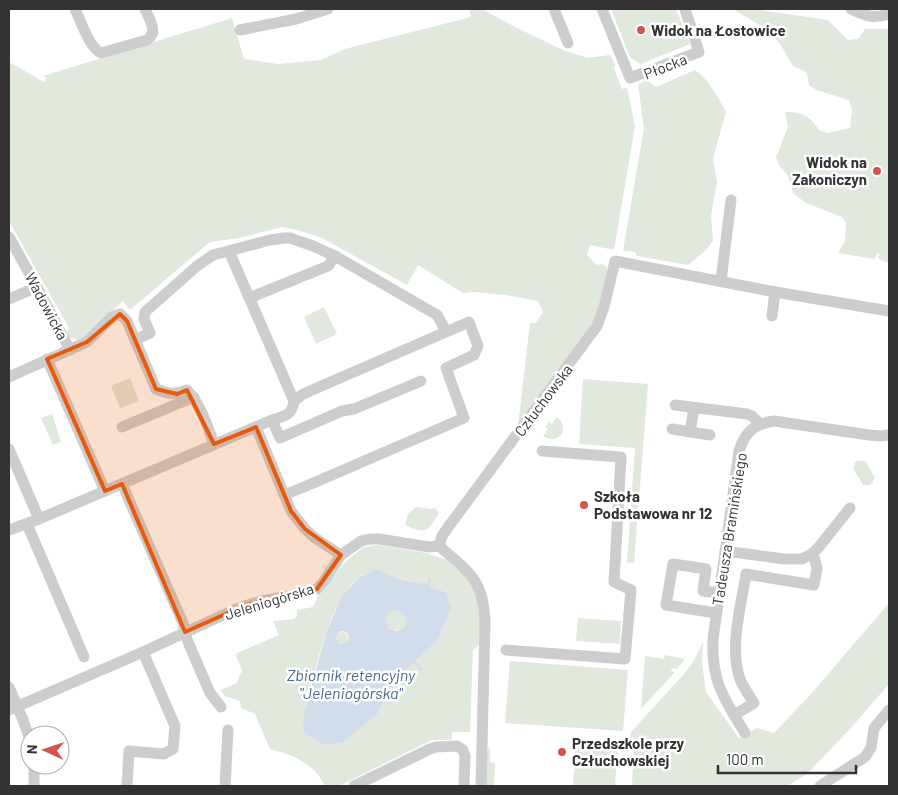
<svg xmlns="http://www.w3.org/2000/svg" width="898" height="795" font-family="Barlow,sans-serif">
  <rect width="100%" height="100%" fill="#fff"/>
  <g fill="#e1e8dd" fill-rule="evenodd">
    <polygon points="469,9 482,9 515,27 565,51 588,58 610,55 615,64 614,68 622,89 627,88 635,126 614,250 590,245 587,255 597,265 602,264 606,266 607,272 598,310 594,320 580,341 518,426 530,323 536,323 543,312 538,301 507,295 473,292 463,293 418,265 407,285 322,238 297,230 282,227 239,238 210,242 130,310 123,301 84,338 80,341 69,337 67,332 69,328 9,221 9,62 44,82 47,78 43,76 232,18 244,59 278,64 321,60 345,49 471,17"/>
    <path d="M611 9H676L690 44 641 64C636 61 632 60 629 55Z"/>
    <path d="M733 9H754L828 20 848 40 858 39 865 29H889V263L879 259 878 256 881 254 878 253 874 259 838 253 845 241 846 223 842 217 806 203 793 193 788 176 779 165 776 157C781 147 783 137 788 127L785 112C802 112 810 116 819 130L828 133 850 128 852 110 849 100 816 90 809 85 807 74 804 71 793 66 780 44 766 29Z"/>
    <path d="M695 70C709 80 718 97 726 112L713 158 717 182 711 216 713 241 705 251 688 265 637 256 635 252 623 251 644 128 638 84 647 80 656 87Z"/>
    <polygon points="324,307 337,334 316,344 304,317"/>
    <polygon points="130,378 139,401 120,408 111,386"/>
    <polygon points="583,379 648,384 634,563 627,562 635,448 579,444"/>
    <polygon points="52,414 61,442 53,445 41,418"/>
    <path d="M557 417C563 422 564 427 562 434 556 440 551 441 543 436L548 429 545 427 549 422 552 424Z"/>
    <polygon points="859,460 860,461 865,461 875,478 873,481 873,483 868,486 867,485 863,485 853,468 855,464 854,463"/>
    <path d="M416 507 432 509 435 508 439 513C427 532 427 535 405 525L408 514Z"/>
    <path d="M378 545 426 553 447 560 465 576 475 592 479 606 480 615V644L473 650 470 732H452V740H432L339 786H325C323 783 321 779 319 776 308 761 287 753 270 749L255 714 241 708 240 701 225 696 220 690 237 683 242 670 236 656 237 653 279 635 273 621 294 619 297 616V610L313 607 319 594 323 590 344 563 364 547ZM376 570 391 576 422 585 426 584 431 587 446 592 437 641 394 681 305 710C315 673 328 603 358 578 362 574 370 572 376 570Z"/>
    <polygon points="889,603 889,684 850,729 807,774 787,786 632,786 634,738 630,738 631,732 684,674 693,662 703,642 702,663 706,692 739,738 757,728 774,733 811,694"/>
    <circle cx="396" cy="620" r="10"/>
    <polygon points="578,618 621,621 620,644 576,641"/>
    <circle cx="342" cy="638" r="6"/>
    <polygon points="665,655 685,659 677,669 672,668 671,671 675,672 641,709 645,656 664,659"/>
    <polygon points="510,661 628,670 623,731 505,723"/>
    <polygon points="576,743 618,745 615,786 573,786"/>
    <polygon points="490,747 490,762 495,763 494,786 485,786 486,752 488,749"/>
  </g>
  <path fill="#d2ddeb" fill-rule="evenodd" d="M376 569C392 577 411 584 429 584L431 587 446 592 451 608 437 641 394 681 378 713 343 742 324 745 305 733 303 724 305 710 326 633 342 596 359 577ZM395 610 403 613 406 620 404 627 397 631 389 628 386 621 388 614ZM342 631 347 633 349 637 347 642 343 644 338 643 336 638 338 633Z"/>
  <g fill="none" stroke-linecap="round" stroke-linejoin="round">
    <g stroke="#d2ddeb" stroke-width="2.5">
      <polyline points="429,584 430,579"/>
      <polyline points="415,662 421,670"/>
    </g>
    <g stroke="#cdcdcd" stroke-width="11">
      <path d="M75 9C81 21 89 47 101 53L147 40C159 32 149 19 145 9"/>
      <polyline points="554,9 568,43"/>
      <polyline points="602,9 630,78 699,52 685,9"/>
      <path d="M851 9C866 16 873 19 889 14"/>
      <polyline points="240,30 296,19 328,9"/>
      <polyline points="9,237 37,287 70,350"/>
      <polyline points="229,251 294,401 303,394 469,322 478,346 474,355 446,368 464,418 304,487 284,495"/>
      <polyline points="721,281 731,200"/>
      <polyline points="249,298 328,266 335,256"/>
      <polyline points="9,299 37,287"/>
      <polyline points="772,316 775,292"/>
      <polyline points="135,340 150,333 144,319 145,312 197,266 213,255 270,240 284,238 290,238 313,246 335,256 437,315 446,331"/>
      <polyline points="47,359 105,491"/>
      <path d="M9 377 87 342 112 317 120 314 127 321 156 389C169 394 174 395 187 390 201 405 207 425 214 444"/>
      <polyline points="675,405 747,414 752,416 760,424"/>
      <path d="M272 420C284 416 292 416 294 401"/>
      <polyline points="122,427 194,397"/>
      <polyline points="256,427 291,511 305,529 315,538 341,555"/>
      <polyline points="672,429 710,435"/>
      <polyline points="690,432 694,408"/>
      <polyline points="9,449 39,519"/>
      <polyline points="122,484 183,623 186,637 210,693 221,707"/>
      <polyline points="27,524 84,657"/>
      <polyline points="9,530 39,519 272,420 280,438 342,411 354,409 421,381"/>
      <polyline points="439,546 442,536 449,526 597,326 604,307 615,261 775,292 889,311"/>
      <path d="M439 546C469 572 484 580 485 623L481 786"/>
      <polyline points="725,551 784,559 802,559 813,553 818,548 850,508"/>
      <polyline points="716,613 666,605 673,564 706,569 703,591 719,593"/>
      <polyline points="506,650 625,659 631,590 614,582 621,457 542,451"/>
      <polyline points="9,687 23,720 30,740"/>
      <polyline points="9,710 143,652 236,609 261,601 302,594 317,589 324,581 341,555 361,541 370,539 379,539 429,547 439,546"/>
      <path d="M734 715 754 703C749 695 743 687 740 679 729 648 741 606 746 574L814 585 817 568 813 553"/>
      <path d="M745 733C724 699 711 681 713 639L739 451C745 432 754 424 774 421L869 435 881 436 889 435"/>
      <polyline points="34,765 34,786"/>
      <polyline points="127,786 129,751 164,754 173,749 175,726 143,652"/>
      <polyline points="225,786 228,730"/>
      <polyline points="354,786 430,749 436,747 457,746 463,750 465,756 464,786"/>
      <polyline points="820,786 865,757 871,748 874,728 889,710"/>
    </g>
  </g>
  <path fill="#e8590c" fill-opacity="0.2" stroke="#e8590c" stroke-width="4" stroke-linejoin="round" d="M120 314 127 321 156 389 177 394 187 390 214 444 256 427 291 511 305 529 341 555 317 589 246 605 185 632 122 484 105 491 47 359 87 342Z"/>
  <g fill="#d4534a" stroke="#fff" stroke-width="2">
    <circle cx="641" cy="30" r="5"/>
    <circle cx="877" cy="171" r="5"/>
    <circle cx="584" cy="505" r="5"/>
    <circle cx="562" cy="752" r="5"/>
  </g>
  <g text-anchor="middle" dominant-baseline="central" stroke-width="5" stroke-linejoin="round" paint-order="stroke">
    <g font-size="15" font-weight="bold" fill="#333" stroke="#fff" text-anchor="start">
      <text x="651" y="30">Widok na Łostowice</text>
      <text x="867" y="162" text-anchor="end">Widok na<tspan x="867" dy="17">Zakoniczyn</tspan></text>
      <text x="594" y="496">Szkoła<tspan x="594" dy="17">Podstawowa nr 12</tspan></text>
      <text x="572" y="743">Przedszkole przy<tspan x="572" dy="17">Człuchowskiej</tspan></text>
    </g>
    <g font-size="15" fill="#333" stroke="#fff">
      <text transform="translate(665 66) rotate(-21)">Płocka</text>
      <text transform="translate(47 306) rotate(62)">Wadowicka</text>
      <text transform="translate(543 400) rotate(-53)">Człuchowska</text>
      <text transform="translate(729 529) rotate(-81)">Tadeusza Bramińskiego</text>
      <text transform="translate(269 601) rotate(-17)">Jeleniogórska</text>
    </g>
    <g font-size="16" font-style="italic" fill="#48698e" stroke="#fff">
      <text x="351" y="674">Zbiornik retencyjny<tspan x="351" dy="18">"Jeleniogórska"</tspan></text>
    </g>
  </g>
  <rect width="898" height="795" fill="none" stroke="#333333" stroke-width="20"/>
  <g transform="translate(45 750) rotate(273)"><circle r="24" fill="#ffffff" stroke="#adadad"/>
  <path d="M0-4L9 19L0 12L-9 19Z" fill="#d4534a"/>
  <text y="-8" font-size="14" font-weight="bold" text-anchor="middle" fill="#333333">N</text>
  </g>
  <path d="M718 765v8h138v-8" fill="none" stroke="#333333" stroke-width="2.5"/>
  <text x="726" y="765" font-size="15" fill="#333333" stroke="#ffffff" stroke-width="4" paint-order="stroke">100 m</text>
</svg>
